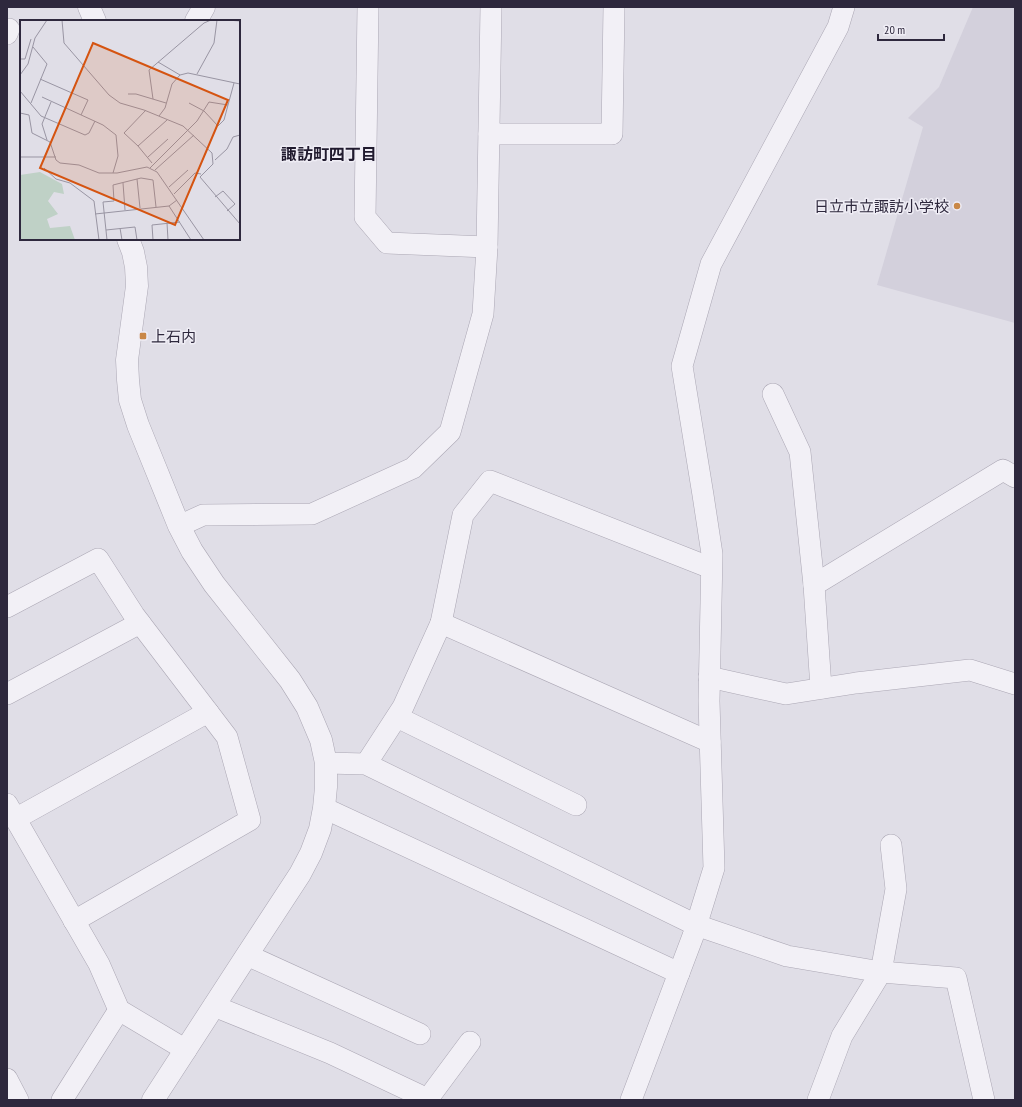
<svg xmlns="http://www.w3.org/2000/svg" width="1022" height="1107" font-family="'PT Sans Narrow','Noto Sans JP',sans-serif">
  <rect width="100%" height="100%" fill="#e0dee7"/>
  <polygon fill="#d3d0dc" points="973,7 1015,7 1015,323 877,285 923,127 908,118 939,87"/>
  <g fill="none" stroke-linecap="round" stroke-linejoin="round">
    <defs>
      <g id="minor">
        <polyline points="368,7 365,217 387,243 487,247"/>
        <polyline points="7,34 9,29"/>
        <polyline points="489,134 612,134 614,7"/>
        <polyline points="773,394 800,452 814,585 821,688"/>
        <polyline points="179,526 203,515 312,514 413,468 450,432 483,314 487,247 491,7"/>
        <polyline points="814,585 1003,470 1015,477"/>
        <polyline points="7,607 98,559 134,615 227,737 250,820 74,921"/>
        <polyline points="709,677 786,694 856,683 970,670 1015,684"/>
        <polyline points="7,694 140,623"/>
        <polyline points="397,717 576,805"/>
        <polyline points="710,742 441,623 463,515 490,481 711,568"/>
        <polyline points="326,763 366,764 696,925 787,956 881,972 956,978 984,1100"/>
        <polyline points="366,764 403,707 441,623"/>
        <polyline points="7,804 99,964 119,1010 186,1050"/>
        <polyline points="324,808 679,973"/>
        <polyline points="15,819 208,712"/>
        <polyline points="247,955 420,1034"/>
        <polyline points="214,1006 330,1053 419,1095 419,1100"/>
        <polyline points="7,1079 18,1100"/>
        <polyline points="62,1100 119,1010"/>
        <polyline points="427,1100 470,1042"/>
        <polyline points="631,1100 693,936 714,868 709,701 712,554 703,495 682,366 711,264 838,27 844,7"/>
        <polyline points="818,1100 842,1036 881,972 896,889 891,845"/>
      </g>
      <g id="tertiary">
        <polyline points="89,7 95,21"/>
        <polyline points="196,21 204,7"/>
        <polyline points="128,239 133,252 136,267 137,286 127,360 128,380 130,400 138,425 179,526 192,551 214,584 290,680 307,707 321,740 326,763 326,787 324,808 320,829 311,853 300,874 247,955 153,1100"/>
      </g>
    </defs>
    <use href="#minor" stroke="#aba7b4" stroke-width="22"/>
    <use href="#tertiary" stroke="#aba7b4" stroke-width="23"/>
    <use href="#minor" stroke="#f2f0f6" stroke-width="21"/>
    <use href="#tertiary" stroke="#f2f0f6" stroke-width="22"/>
  </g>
  <g fill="#c98746" stroke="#efedf5" stroke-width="1.5">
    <circle cx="957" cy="206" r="4"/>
    <rect x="139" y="332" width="8" height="8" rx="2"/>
  </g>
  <g text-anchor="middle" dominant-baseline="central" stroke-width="3" stroke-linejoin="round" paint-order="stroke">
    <g font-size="15" fill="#2e283d" stroke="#efedf5" text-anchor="end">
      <text x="949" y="206">日立市立諏訪小学校</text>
      <text x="151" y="336" text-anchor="start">上石内</text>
    </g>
    <g font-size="16" font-weight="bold" fill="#201a2e" stroke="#efedf5">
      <text x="329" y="154">諏訪町四丁目</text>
    </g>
  </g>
  <g transform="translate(20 20)">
    <rect width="220" height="220" fill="#e0dee7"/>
    <path d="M20 152 42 164 44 174 34 172 28 181 38 194 27 199 30 208 50 206 55 220H0V155Z" fill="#bfd1c6"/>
    <path fill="none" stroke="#9995a3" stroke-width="1" d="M42 0 44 23 89 75 100 83 124 90 163 106 192 133 193 144 180 157 220 204M207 0 220 1M0 39H5L11 19M138 42 160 55M177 54 194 23 197 0M0 55 8 44 15 18 27 0M20 59 68 80 61 95M0 71 21 96 65 115 69 113 75 101M108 74H116L146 83M22 77 83 105 96 115 98 136 93 153M133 79 129 50 184 3 191 0M11 83 27 44 13 27M169 83 184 91 198 106 204 100 208 85M126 90 104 113 118 126 147 100M0 93 9 95 12 113 30 122 36 140 40 143 59 145 79 153H97L127 147 137 152 184 220M139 96 145 88 152 64 160 55 168 53 220 64M27 120 22 104 31 82M118 126 132 143M0 137H36M128 137 148 119M195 140 207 129 213 117 220 115M24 148 36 159 50 163 74 181 79 220M130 148 177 101 189 82 208 85 214 63M135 150 174 115M117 159 120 188M103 163 105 190M149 167 168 150M154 174 175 153 181 154M195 177 203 171 215 184 207 191M149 186 171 220M75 194 149 186 157 180M147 203 148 220M100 208 102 220M86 210 115 207 117 220M87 220 83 182 94 181 93 165 121 158 133 160 136 187M133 220 132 205 160 202"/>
    <path fill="#d55411" fill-opacity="0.15" stroke="#d55411" stroke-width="2" d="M73 23 208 80 155 205 20 148Z"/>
    <rect width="220" height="220" fill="none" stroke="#2e283d" stroke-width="2"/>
  </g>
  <rect width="1022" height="1107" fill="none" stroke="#2e283d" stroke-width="16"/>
  <path d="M878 34v6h66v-6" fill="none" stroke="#2e283d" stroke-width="2"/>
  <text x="884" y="34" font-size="12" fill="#2e283d" stroke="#efedf5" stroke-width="3" paint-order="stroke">20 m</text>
</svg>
